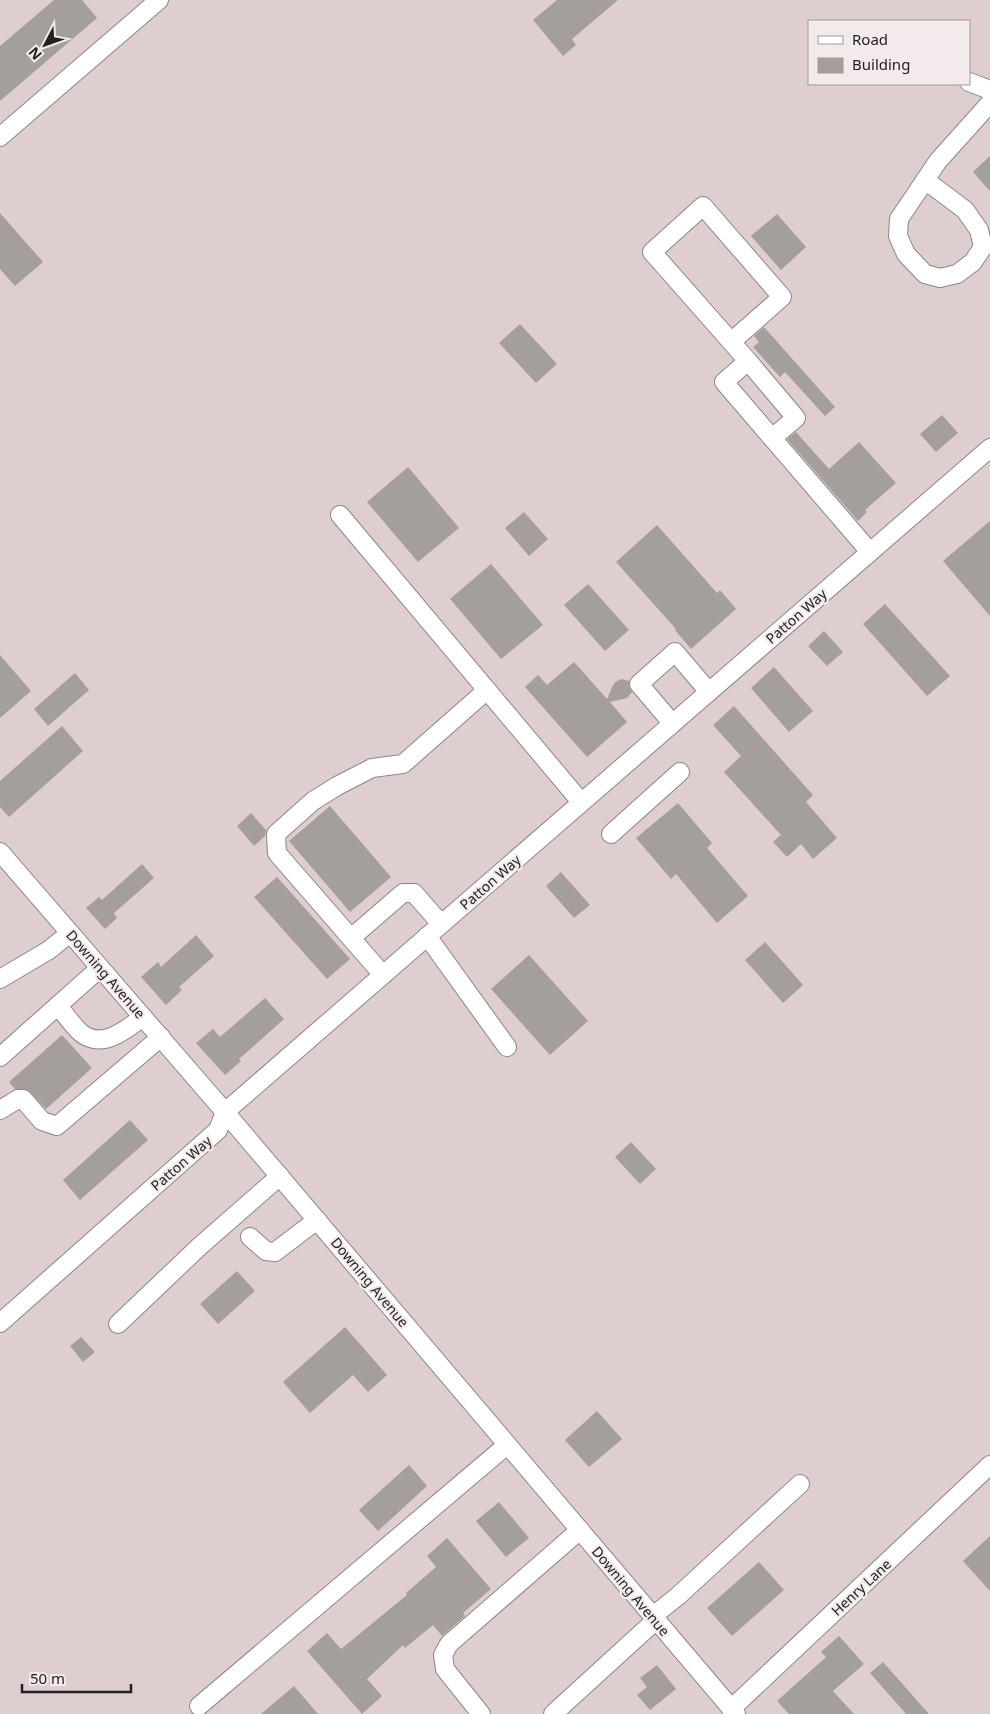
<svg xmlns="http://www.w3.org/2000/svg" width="990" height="1714" font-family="'Noto Sans',sans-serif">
  <rect width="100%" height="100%" fill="#e5ddde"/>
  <path fill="#deced0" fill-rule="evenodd" d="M0 0H990V1714H0ZM809 21H969V84H809Z"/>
  <g fill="#a59f9c">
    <polygon points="54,0 82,0 97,18 0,101 0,46"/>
    <polygon points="557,0 618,0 572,39 576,45 563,56 533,20"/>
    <polygon points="990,156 990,191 973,172"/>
    <polygon points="0,213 43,262 15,286 0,269"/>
    <polygon points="777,214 806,247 781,270 751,236"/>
    <polygon points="520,324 557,364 536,383 499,343"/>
    <polygon points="764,327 835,407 825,416 785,372 780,377 753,347 759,342 754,336"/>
    <polygon points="942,415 958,433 936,452 920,434"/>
    <polygon points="796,432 829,469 859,442 896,483 865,510 867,512 858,521 787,439"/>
    <polygon points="408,467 459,528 418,562 367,502"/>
    <polygon points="524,512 548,539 529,556 505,528"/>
    <polygon points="990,521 990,616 943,561"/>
    <polygon points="657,525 717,593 720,590 736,609 691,649 675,630 676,629 616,562"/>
    <polygon points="491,564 543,625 501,659 450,599"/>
    <polygon points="588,584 629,630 605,651 564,605"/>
    <polygon points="885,604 950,676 927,696 863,624"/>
    <polygon points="824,631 843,652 827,666 808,646"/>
    <polygon points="0,655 31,691 0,718"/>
    <polygon points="574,662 607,699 614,683 621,679 629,681 629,686 632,692 627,698 610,702 627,722 587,757 525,687 538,675 547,685"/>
    <polygon points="774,667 813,711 789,732 751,688"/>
    <polygon points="75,673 89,690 48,726 34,709"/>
    <polygon points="734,706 813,795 806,802 837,838 813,859 801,844 787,857 773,842 781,835 724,772 741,756 713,725"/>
    <polygon points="62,726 83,751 9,817 0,807 0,781"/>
    <polygon points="678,803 712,843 707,848 748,896 717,923 676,874 671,879 636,838"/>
    <polygon points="330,806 391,877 350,912 289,841"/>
    <polygon points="251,813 266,830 265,836 254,846 237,826"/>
    <polygon points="142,864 154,878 114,913 117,918 105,929 86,908 99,897 102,900"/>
    <polygon points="561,872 590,905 574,918 546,886"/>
    <polygon points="277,877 350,959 327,979 254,897"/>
    <polygon points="196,935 214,956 179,987 182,990 166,1005 141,977 158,962 161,967"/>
    <polygon points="765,942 803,985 783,1003 745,960"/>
    <polygon points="529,955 588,1021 550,1055 491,989"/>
    <polygon points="265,998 284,1019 239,1059 241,1061 225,1075 196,1043 213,1029 220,1037"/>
    <polygon points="62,1035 92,1068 46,1109 28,1090 15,1089 9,1082"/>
    <polygon points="130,1120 148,1140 80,1200 63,1180"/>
    <polygon points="631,1142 656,1169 640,1184 615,1157"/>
    <polygon points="237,1271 255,1291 218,1324 200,1304"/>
    <polygon points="345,1327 387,1375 368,1392 353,1375 310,1413 283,1382"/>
    <polygon points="81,1337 95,1352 83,1362 70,1346"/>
    <polygon points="597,1411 622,1439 589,1467 565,1440"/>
    <polygon points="409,1465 427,1486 378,1531 359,1510"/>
    <polygon points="499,1502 529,1538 506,1557 476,1521"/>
    <polygon points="990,1536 990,1591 963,1561"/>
    <polygon points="447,1538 491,1589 463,1613 465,1616 442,1636 433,1625 405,1648 403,1645 367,1679 382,1696 362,1714 307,1651 327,1633 341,1649 407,1595 406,1593 436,1567 427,1556"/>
    <polygon points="759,1562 784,1590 732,1636 707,1608"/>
    <polygon points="839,1636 864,1664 833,1691 854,1714 789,1714 777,1701 826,1657 821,1652"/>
    <polygon points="883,1662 929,1714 906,1714 870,1673"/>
    <polygon points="657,1665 676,1689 650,1710 637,1695 647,1687 640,1678"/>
    <polygon points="294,1686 318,1714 261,1714"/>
  </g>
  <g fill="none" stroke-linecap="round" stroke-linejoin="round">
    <defs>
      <g id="minor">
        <polyline points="969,82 990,90"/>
        <polyline points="0,137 159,0"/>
        <polyline points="925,180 965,210 979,230 983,247 973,262 957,274 940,278 925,274 906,254 898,236 899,219 938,161 990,103"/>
        <polyline points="731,342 782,297 703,206 652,252 748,361 724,382 870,552"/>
        <polyline points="748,361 796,418 772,438"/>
        <polyline points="340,515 581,802"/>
        <polyline points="672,723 639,684 675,652 709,692"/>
        <polyline points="611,834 680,772"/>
        <polyline points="0,852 225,1112 736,1714"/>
        <polyline points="427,936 507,1047"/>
        <polyline points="351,938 403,893 414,893 441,924"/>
        <polyline points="383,975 277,853 276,834 313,801 337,786 372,768 403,764 487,690"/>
        <polyline points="0,979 49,950 70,933"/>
        <path d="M58 1006C65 1014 73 1026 81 1033 103 1050 125 1030 143 1017"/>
        <polyline points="0,1057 100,968"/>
        <polyline points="0,1110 18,1099 23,1099 42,1121 57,1126 161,1037"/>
        <polyline points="250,1237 266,1251 275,1252 317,1220"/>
        <polyline points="0,1323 218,1130 225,1112 990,448"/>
        <polyline points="118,1324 200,1246 280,1176"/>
        <polyline points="653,1616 678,1596 800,1484"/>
        <polyline points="199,1706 507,1445"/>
        <polyline points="731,1709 990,1465"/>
        <polyline points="481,1714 445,1669 443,1655 449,1644 580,1530"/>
        <polyline points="553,1714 656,1620"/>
      </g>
    </defs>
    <use href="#minor" stroke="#8c8586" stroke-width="20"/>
    <use href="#minor" stroke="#fff" stroke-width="18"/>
  </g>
  <g text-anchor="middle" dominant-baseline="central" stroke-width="4.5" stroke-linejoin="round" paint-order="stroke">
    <g font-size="14" fill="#242121" stroke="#f2eaeb">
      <text transform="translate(796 616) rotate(-41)">Patton Way</text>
      <text transform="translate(490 882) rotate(-41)">Patton Way</text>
      <text transform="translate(106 974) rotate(49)">Downing Avenue</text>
      <text transform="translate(181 1163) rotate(-41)">Patton Way</text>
      <text transform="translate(370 1282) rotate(50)">Downing Avenue</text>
      <text transform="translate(861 1587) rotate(-43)">Henry Lane</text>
      <text transform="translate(631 1591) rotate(50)">Downing Avenue</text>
    </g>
  </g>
  <rect x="808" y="20" width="162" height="65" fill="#f2eaeb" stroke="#a09a9a"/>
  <rect x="818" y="36" width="25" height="8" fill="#ffffff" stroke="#a09a9a"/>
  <text x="852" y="45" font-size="15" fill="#242121">Road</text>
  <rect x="818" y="58" width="25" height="15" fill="#a59f9c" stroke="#a09a9a"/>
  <text x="852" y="70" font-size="15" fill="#242121">Building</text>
  <g transform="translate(45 45) rotate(229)" stroke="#f2eaeb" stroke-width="4" paint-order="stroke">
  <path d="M0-4L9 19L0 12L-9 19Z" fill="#242121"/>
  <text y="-8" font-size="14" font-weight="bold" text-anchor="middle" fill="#242121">N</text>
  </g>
  <path d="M22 1684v8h109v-8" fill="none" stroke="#242121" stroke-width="2.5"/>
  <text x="30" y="1684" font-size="15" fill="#242121" stroke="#f2eaeb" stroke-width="4" paint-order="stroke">50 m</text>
</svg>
